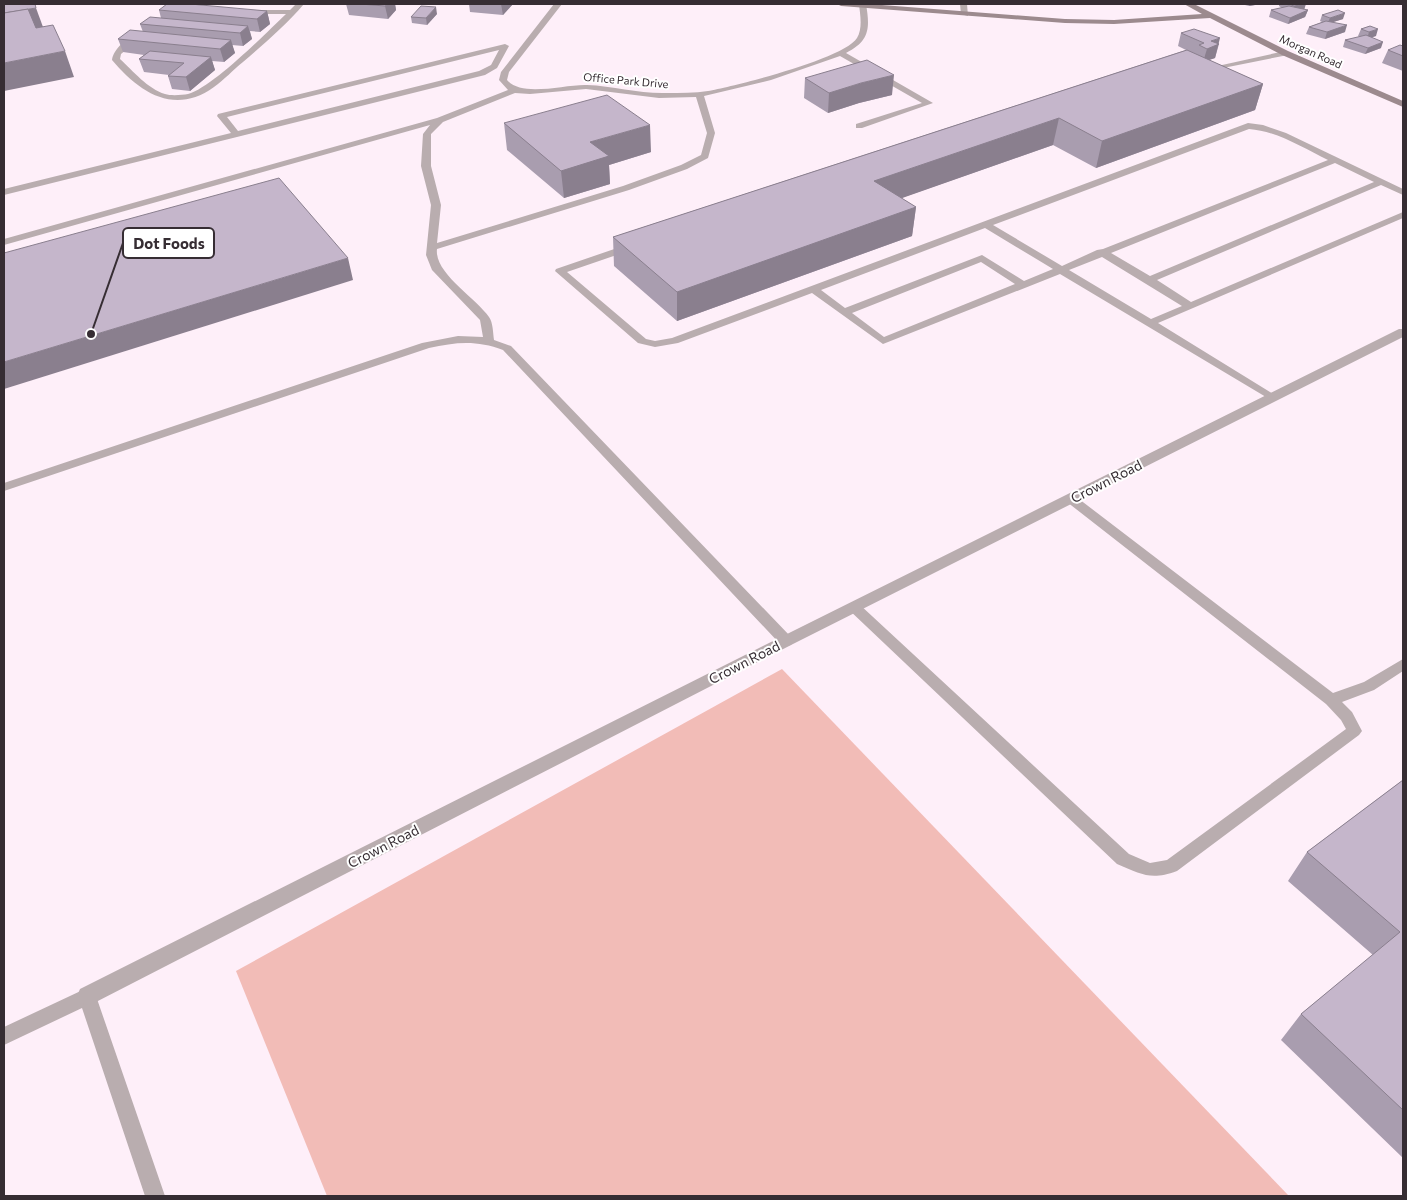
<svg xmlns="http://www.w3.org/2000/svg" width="1407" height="1200" font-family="Commissioner,sans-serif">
  <rect width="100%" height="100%" fill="#feeff9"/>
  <polygon fill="#f2bcb7" points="782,669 1289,1196 327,1196 236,971"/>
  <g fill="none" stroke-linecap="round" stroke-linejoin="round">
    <g fill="#b9adaf" fill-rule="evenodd">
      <path d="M296 4H304C286 25 264 44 243 62 233 70 224 80 214 87 174 116 139 92 112 60 113 50 127 36 138 36V40L121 54 120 59C133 71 148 89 165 94 171 96 182 95 188 94 212 88 266 33 286 14H249L245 12 246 10H290Z"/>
      <path d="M554 4H562L509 72 507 80C522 98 565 84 587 85 614 86 640 94 667 93 680 93 695 93 708 91 735 86 844 59 857 38 863 28 860 14 859 4H866C870 28 870 41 846 53L933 103 862 128H856V124L922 103 840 56 771 80 704 96 715 133 708 158 687 169 629 190 437 249C434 273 476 298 489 317 493 322 493 333 494 340L511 346 791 637 793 641 791 645 786 646 781 645 503 350C477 340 456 342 429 348L4 491V483L422 343 458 336 483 337 480 320 432 270 426 255 431 205 421 166 423 134 430 125 4 245V239L437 118 508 90 499 80 501 72ZM586 89 659 98 696 97 707 133 701 155 681 165 623 186 437 243 441 205 431 166V134L443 122 515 93 530 94Z"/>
      <polygon points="960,4 967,4 968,16 961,14"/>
      <path d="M505 44 509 46 497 68 485 75 4 195V189L231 133 217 116 218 114ZM499 50 491 65 479 71 238 131 227 117Z"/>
      <polygon points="1285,51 1289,53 1288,55 1208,71 1204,69"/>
      <path d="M1248 123 1263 125 1286 133 1403 189V195L1381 185 1157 280 1191 302 1403 212V218L1158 323 1275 395 1277 397 1271 400 1060 274 883 344 812 293 678 343 655 347 638 343 555 271 556 269 626 245H634V249L567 272 646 339 655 341 672 338ZM1249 129C1277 131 1303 148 1328 160L1103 249 1097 250 1062 266 993 225ZM1335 163 1374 182 1150 276 1111 253ZM985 228 1053 269 1024 281 982 255 845 308 821 290ZM1102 257 1182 306 1151 319 1069 270ZM981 262 1015 284 884 337 852 313Z"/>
      <path d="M1071 495 1075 496 1333 693 1364 682 1403 659V671L1374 690 1342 702 1352 712 1362 731 1359 735 1177 871C1150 881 1142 874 1117 864L847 608 849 604H859L1129 854 1150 863 1167 860 1346 729 1341 720 1326 704 1067 502 1065 499Z"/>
      <polygon points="87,988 93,990 96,996 165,1196 145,1196 82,1008 4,1045 4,1027"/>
    </g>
    <polygon fill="#b9adaf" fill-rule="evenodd" points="1399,329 1403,329 1403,337 791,645 94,1003 87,1005 80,1003 77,996 80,989 781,637"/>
    <polygon fill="#9c8a8e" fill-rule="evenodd" points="837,4 869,4 1065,19 1114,20 1202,14 1184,4 1194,4 1288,51 1403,101 1403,107 1282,55 1210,18 1114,24 1065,23 841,6"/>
  </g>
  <g fill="#a99daf">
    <polygon points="346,4 395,4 396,10 388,19 349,15"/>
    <polygon points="469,4 513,4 503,15 470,12"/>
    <polygon points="1241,4 1261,4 1249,6"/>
    <polygon points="1279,4 1305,4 1304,10 1308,10 1305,17 1288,24 1269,17 1271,10 1282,8 1279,6"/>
    <polygon points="159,10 267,11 270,24 260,32 250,31 252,39 243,46 232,45 235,53 224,62 212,61 215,70 190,91 172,89 168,76 169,75 144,72 139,59 144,55 123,52 118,39 143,32 140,24 161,18"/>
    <polygon points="437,14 427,25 412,23 411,17"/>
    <polygon points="1322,15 1343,19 1333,22 1345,32 1325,39 1306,34 1309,27 1322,22 1320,21"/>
    <polygon points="1370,26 1376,36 1371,37 1381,48 1365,54 1343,47 1345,40 1360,37 1358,36 1361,29"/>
    <polygon points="1181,33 1219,44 1215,58 1209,60 1263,84 1255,110 1096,168 1053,145 901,198 916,207 912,236 677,321 614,266 613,237 1186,50 1178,46"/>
    <polygon points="1403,46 1403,71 1382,63 1388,50"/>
    <polygon points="805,78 892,95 859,103 828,113 804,98"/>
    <polygon points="504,123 651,152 609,165 610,184 564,198 507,150"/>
    <polygon points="1403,780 1403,1158 1281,1040 1301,1014 1373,955 1288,881 1307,852"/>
  </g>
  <g fill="#8a7f8e">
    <polygon points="388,4 395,4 396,10 388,19 385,6"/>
    <polygon points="501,4 513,4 503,15"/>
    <polygon points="1250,4 1261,4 1249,6"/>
    <polygon points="1306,4 1304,10 1292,13 1294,6"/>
    <polygon points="436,7 437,14 427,25 426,18"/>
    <polygon points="36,8 43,27 4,34 4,13"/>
    <polygon points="1308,10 1305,17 1288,24 1290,18"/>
    <polygon points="267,11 270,24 260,32 257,19"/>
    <polygon points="1345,13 1343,19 1327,24 1330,18"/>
    <polygon points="1347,25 1345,32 1325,39 1327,32"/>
    <polygon points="248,26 252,39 243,46 240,33"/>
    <polygon points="1378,29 1376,36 1367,39 1369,32"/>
    <polygon points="1220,38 1215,58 1203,62 1207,49 1211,41"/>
    <polygon points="231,40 235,53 224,62 220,49"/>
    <polygon points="1383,42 1381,48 1365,54 1368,48"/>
    <polygon points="65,51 74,77 4,91 4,63"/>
    <polygon points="211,57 215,70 190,91 186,77"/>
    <polygon points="894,75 892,95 859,103 828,113 829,93 861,83"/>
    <polygon points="1263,84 1255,110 1096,168 1102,141"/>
    <polygon points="1059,118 1053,145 871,209 874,181"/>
    <polygon points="650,125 651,152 609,165 610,184 564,198 561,171 590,142"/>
    <polygon points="916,207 912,236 677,321 677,292"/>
    <polygon points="348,258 353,280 4,389 4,362"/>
  </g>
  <g fill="#c5b6cb" stroke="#8a7f8e">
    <polygon points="4,4 35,4 36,8 4,13"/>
    <polygon points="167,4 190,4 267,11 257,19 159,10"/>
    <polygon points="360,4 388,4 385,6"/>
    <polygon points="1289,4 1306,4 1294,6"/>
    <polygon points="421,6 436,7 426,18 411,17"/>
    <polygon points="1289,6 1308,10 1290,18 1271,10"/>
    <polygon points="28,9 36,28 53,25 65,51 4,63 4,13"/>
    <polygon points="1338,10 1345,13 1330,18 1322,15"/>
    <polygon points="150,17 248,26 240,33 140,24"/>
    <polygon points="1326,21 1347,25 1327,32 1309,27"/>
    <polygon points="1370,26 1378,29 1369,32 1361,29"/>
    <polygon points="1194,29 1220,38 1211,41 1219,44 1207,49 1199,45 1204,43 1181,33"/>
    <polygon points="130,30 231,40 220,49 118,39"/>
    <polygon points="1366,35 1383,42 1368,48 1345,40"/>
    <polygon points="1400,45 1403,46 1403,56 1388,50"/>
    <polygon points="1187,50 1263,84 1102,141 1059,118 874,181 916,207 677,292 613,237"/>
    <polygon points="150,51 211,57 186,77 168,76 184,63 139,59"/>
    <polygon points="867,60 894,75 861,83 829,93 805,78"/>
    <polygon points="607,95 650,125 590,142 609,156 561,171 504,123"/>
    <polygon points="279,178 348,258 4,362 4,253"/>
    <polygon points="1403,780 1403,1110 1301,1014 1400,932 1307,852"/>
  </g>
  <g text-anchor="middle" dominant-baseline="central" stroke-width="4" stroke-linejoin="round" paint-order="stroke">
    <g font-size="11" fill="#362d33" stroke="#fff">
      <text transform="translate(1311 51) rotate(24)">Morgan Road</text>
      <text transform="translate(626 80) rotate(5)">Office Park Drive</text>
    </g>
    <g font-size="14" fill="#362d33" stroke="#fff">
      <text transform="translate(1106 481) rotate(-27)">Crown Road</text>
      <text transform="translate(744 662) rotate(-27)">Crown Road</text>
      <text transform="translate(383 846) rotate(-27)">Crown Road</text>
    </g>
  </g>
  <path fill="none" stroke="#362d33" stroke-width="2" d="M91 334L123 243"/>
  <circle fill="#362d33" stroke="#fff" stroke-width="2" cx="91" cy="334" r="5"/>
  <rect fill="#fff" stroke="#362d33" stroke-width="2" x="123" y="228" width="91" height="30" rx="5"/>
  <g font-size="15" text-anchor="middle" font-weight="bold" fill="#362d33">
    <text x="169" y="249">Dot Foods</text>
  </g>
  <rect width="1407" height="1200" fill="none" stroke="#362d33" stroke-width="10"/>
</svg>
